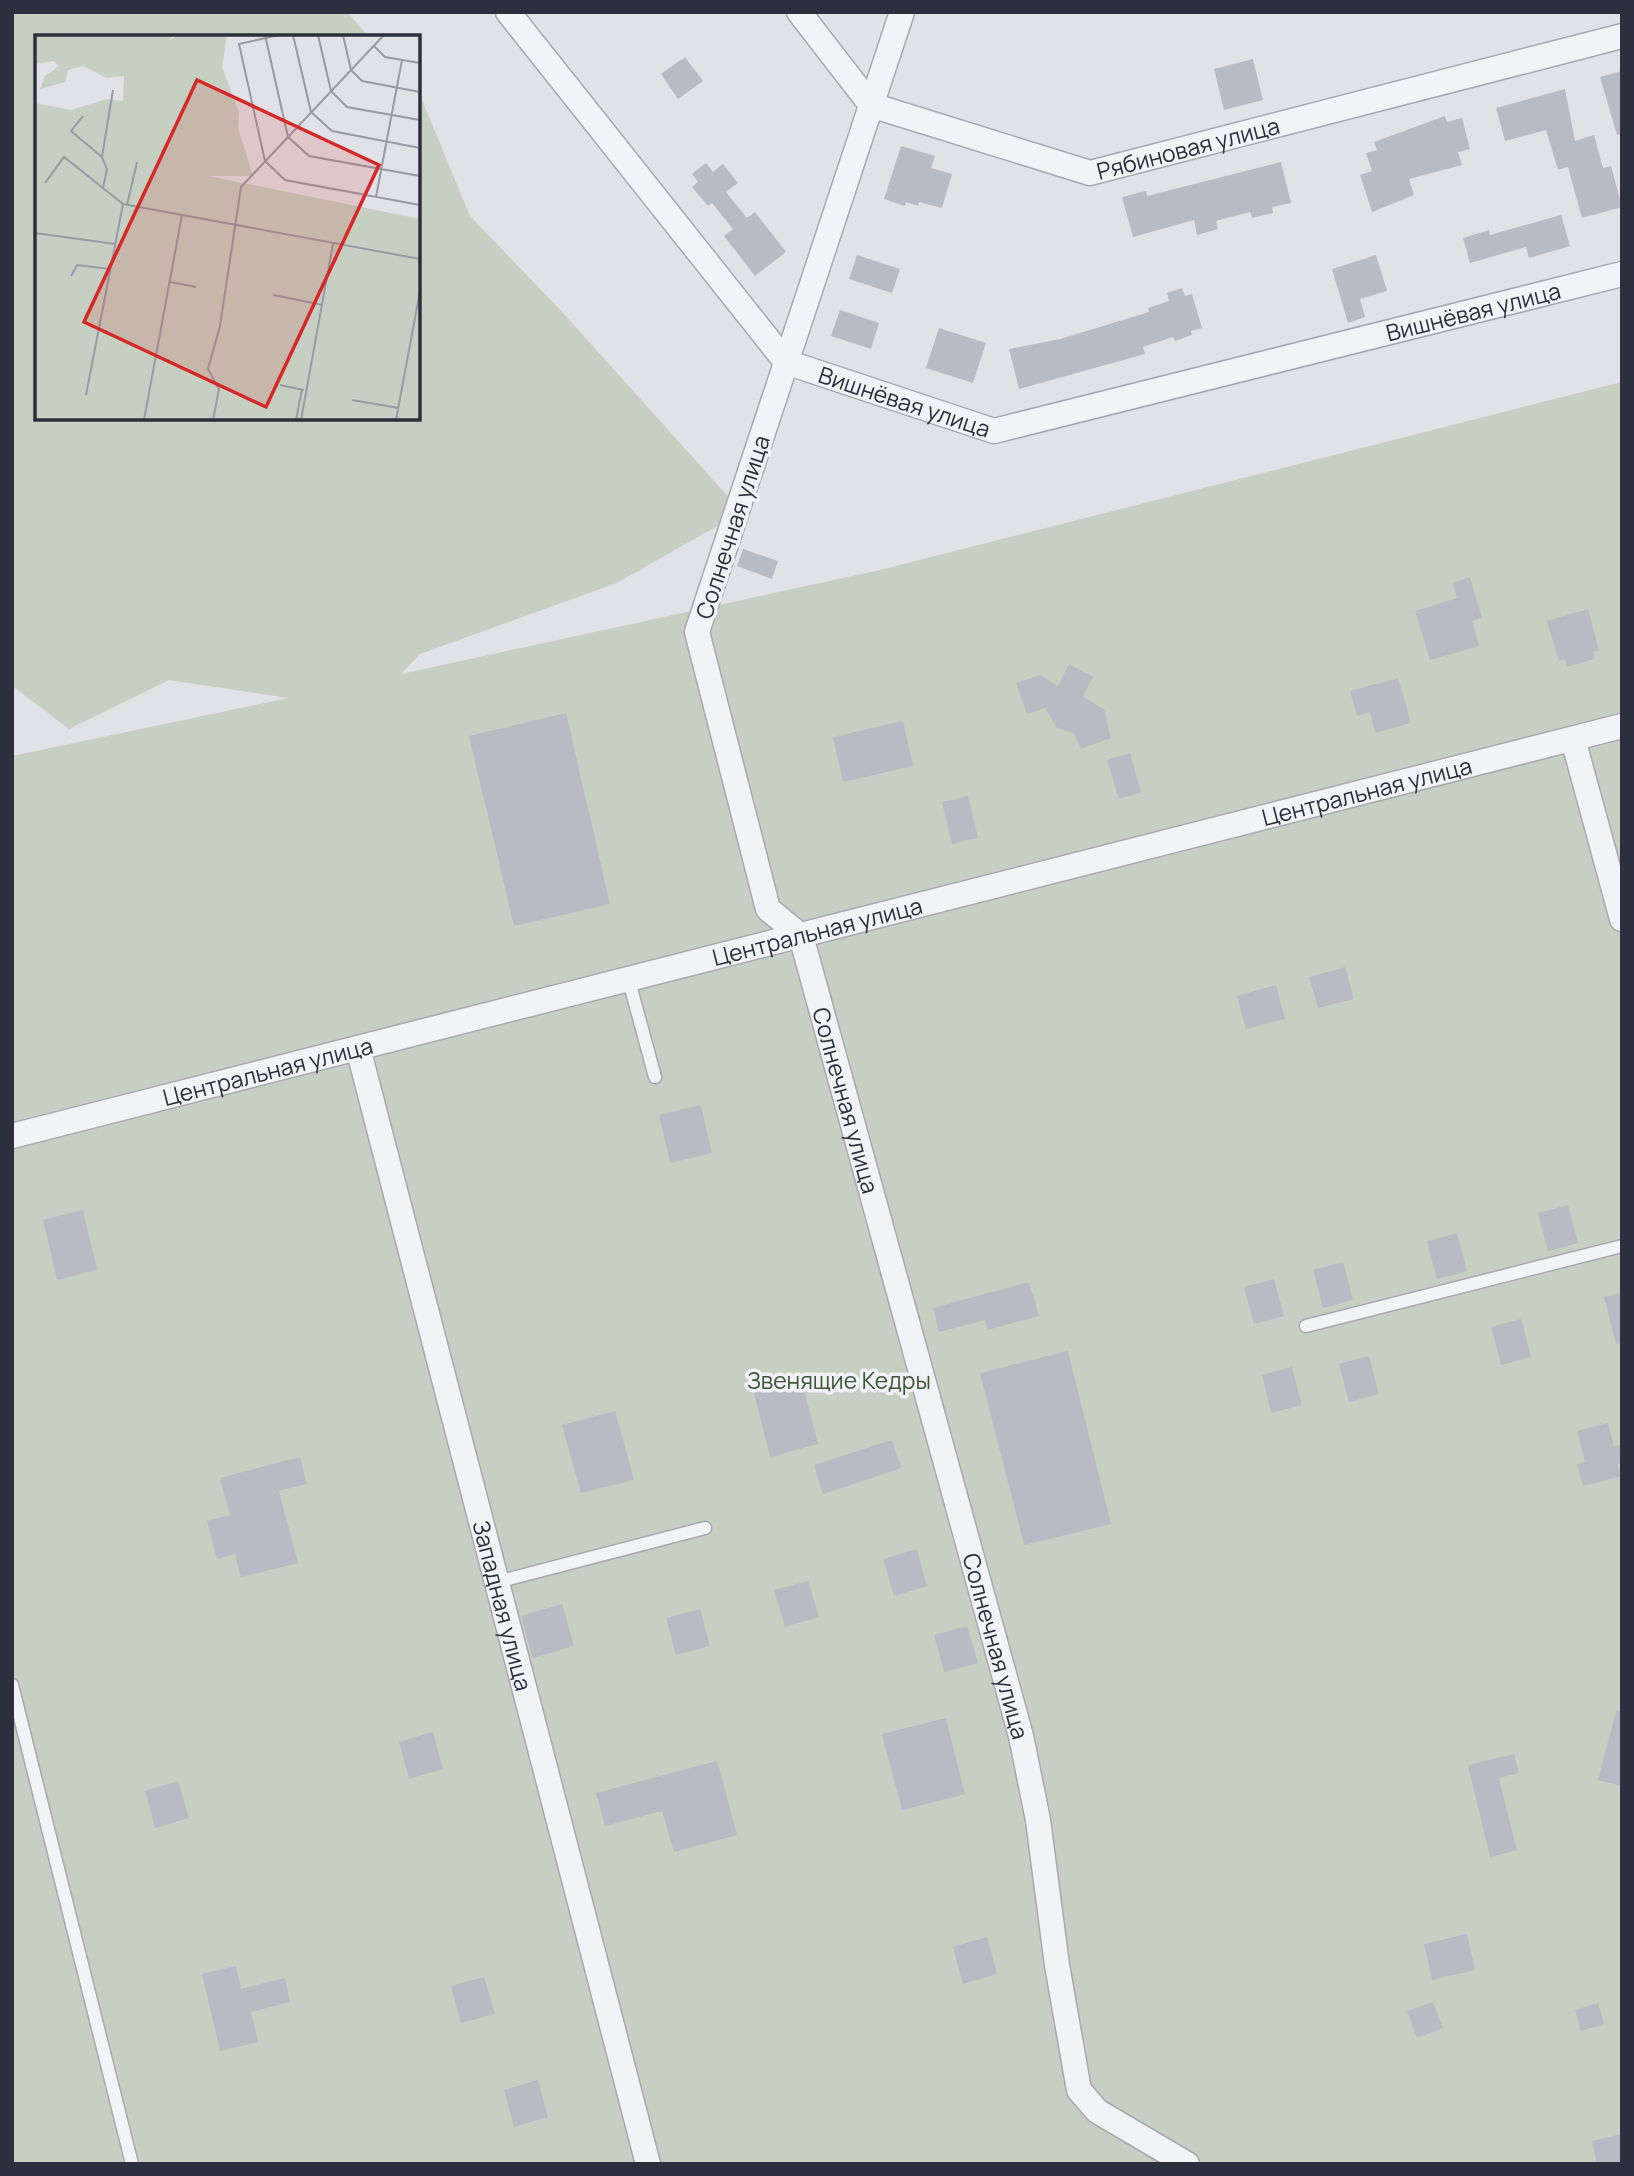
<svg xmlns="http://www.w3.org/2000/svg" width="1634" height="2176" font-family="Manrope,sans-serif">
  <rect width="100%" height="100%" fill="#e0e2e7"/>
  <polygon fill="#c5d0c2" points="12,12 347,12 369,37 37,37 37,418 418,418 418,90 470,216 564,314 742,512 617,583 420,654 401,674 880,570 1622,382 1622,2164 12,2164 12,756 288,698 169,680 69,729 15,688 12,689"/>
  <g fill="#b7bbc3">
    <polygon points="685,57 703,81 678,99 661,74"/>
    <polygon points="1253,59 1263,100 1224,110 1214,69"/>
    <polygon points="1622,71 1622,134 1617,135 1600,77"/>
    <polygon points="1565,89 1575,141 1594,135 1603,168 1611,166 1622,207 1582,218 1568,167 1558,170 1546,130 1505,141 1496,108"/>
    <polygon points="1445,116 1447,122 1462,118 1470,149 1458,152 1462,165 1409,179 1414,195 1372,212 1360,175 1372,171 1366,153 1377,150 1374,142"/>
    <polygon points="901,146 935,156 931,168 952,174 942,208 919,202 918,206 906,202 905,206 884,199"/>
    <polygon points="1281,162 1291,203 1272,207 1273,213 1252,218 1250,212 1216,221 1218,229 1197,235 1194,220 1133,237 1122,197 1146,191 1147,196"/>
    <polygon points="706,163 713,172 723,164 738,183 726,192 747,218 755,212 786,252 755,276 724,236 733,229 712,203 708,206 692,187 698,182 692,174"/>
    <polygon points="1561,215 1570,246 1529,258 1526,247 1470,263 1463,238 1489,230 1490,235"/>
    <polygon points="857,255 900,269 892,293 849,279"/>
    <polygon points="1376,255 1387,291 1360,299 1365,317 1348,323 1332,269"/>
    <polygon points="1182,288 1185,296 1192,294 1202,328 1191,331 1192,335 1175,341 1173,337 1143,347 1145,354 1019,389 1009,349 1060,339 1149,312 1148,308 1169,301 1167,293"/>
    <polygon points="840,310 879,323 871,349 831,336"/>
    <polygon points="939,328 986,343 973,383 926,368"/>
    <polygon points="743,549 778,561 772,579 737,566"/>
    <polygon points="1470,577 1482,618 1472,621 1479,646 1430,660 1415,611 1457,598 1453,583"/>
    <polygon points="1588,609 1599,650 1593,652 1595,659 1567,667 1565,659 1559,661 1547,621"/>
    <polygon points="1069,664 1093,677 1083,697 1104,709 1111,738 1081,749 1074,733 1057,728 1045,708 1027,714 1016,683 1040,675 1058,686"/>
    <polygon points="1398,678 1411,723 1375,733 1370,712 1357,716 1350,691"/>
    <polygon points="566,713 610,904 514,926 469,736"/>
    <polygon points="903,721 913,766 843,782 833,737"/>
    <polygon points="1130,753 1141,792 1119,799 1107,760"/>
    <polygon points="968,796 978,838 952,844 942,802"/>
    <polygon points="1345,967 1354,999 1318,1008 1309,977"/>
    <polygon points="1276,985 1285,1019 1246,1029 1237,996"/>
    <polygon points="701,1105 712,1153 670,1163 659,1115"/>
    <polygon points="1568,1205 1578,1243 1548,1251 1538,1213"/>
    <polygon points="83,1210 97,1270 57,1280 43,1220"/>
    <polygon points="1457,1233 1467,1271 1437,1279 1427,1241"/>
    <polygon points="1343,1262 1353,1300 1323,1308 1313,1270"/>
    <polygon points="1274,1279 1284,1316 1254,1324 1244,1287"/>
    <polygon points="1029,1282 1039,1316 987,1330 985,1320 939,1332 933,1308"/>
    <polygon points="1622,1292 1622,1343 1616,1344 1604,1297"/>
    <polygon points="1521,1319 1531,1357 1501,1365 1491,1327"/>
    <polygon points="1068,1351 1111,1524 1024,1545 980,1373"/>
    <polygon points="1369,1356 1379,1394 1349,1402 1339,1364"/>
    <polygon points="1292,1367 1302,1405 1271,1413 1262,1375"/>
    <polygon points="801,1378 818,1444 770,1457 753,1390"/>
    <polygon points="615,1411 634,1480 581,1493 562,1425"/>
    <polygon points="1608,1423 1614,1446 1622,1445 1622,1463 1617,1464 1621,1476 1583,1486 1577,1464 1585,1462 1577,1431"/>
    <polygon points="892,1440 901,1468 823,1494 814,1465"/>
    <polygon points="300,1457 307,1484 279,1491 298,1563 241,1577 235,1554 217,1559 207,1521 230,1515 220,1478"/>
    <polygon points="917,1549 927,1586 894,1596 883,1559"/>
    <polygon points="808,1581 819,1617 785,1627 774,1590"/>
    <polygon points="562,1604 574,1646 533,1658 521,1616"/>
    <polygon points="700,1609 710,1646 676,1655 666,1618"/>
    <polygon points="967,1626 978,1663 944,1672 934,1635"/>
    <polygon points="1616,1711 1622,1712 1622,1786 1598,1780"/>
    <polygon points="946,1718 965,1794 902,1810 882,1734"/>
    <polygon points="433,1732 443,1769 409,1779 399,1742"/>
    <polygon points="1514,1754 1519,1773 1499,1778 1517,1850 1490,1857 1468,1765"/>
    <polygon points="717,1761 737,1835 674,1852 662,1811 605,1826 596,1793"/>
    <polygon points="178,1781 189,1818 155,1828 145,1791"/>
    <polygon points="1467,1934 1475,1970 1432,1980 1424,1944"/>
    <polygon points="987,1937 997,1974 963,1984 953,1947"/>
    <polygon points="236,1966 241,1989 285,1978 290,2002 251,2012 258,2042 220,2051 202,1974"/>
    <polygon points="484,1977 495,2014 461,2023 451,1986"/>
    <polygon points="1433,2002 1443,2028 1417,2038 1407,2011"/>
    <polygon points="1598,2003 1604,2024 1581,2031 1575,2010"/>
    <polygon points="538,2080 548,2117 514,2127 504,2090"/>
    <polygon points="1622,2134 1622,2164 1597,2164 1592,2141"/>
  </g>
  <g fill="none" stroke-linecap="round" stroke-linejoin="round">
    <defs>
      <g id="service">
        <polyline points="629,981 655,1077"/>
        <polyline points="1306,1326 1622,1246"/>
        <polyline points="497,1582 705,1528"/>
        <polyline points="12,1685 132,2164"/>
      </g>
      <g id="minor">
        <path id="s1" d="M508 12 786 362 994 431 1622 274"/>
        <path id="s2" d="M799 12 871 105 1090 173 1622 36"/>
        <path id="s3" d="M902 12 697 632 768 909 801 936 1021 1736 1038 1820 1057 1965 1079 2090 1097 2111 1187 2164"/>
        <polyline points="1573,739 1622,919"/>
        <path id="s4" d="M358 1048 648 2164"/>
        <path id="s5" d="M12 1136 1622 726"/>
      </g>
    </defs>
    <use href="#service" stroke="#a6a9b1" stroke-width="15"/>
    <use href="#minor" stroke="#a6a9b1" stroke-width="27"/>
    <use href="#service" stroke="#f2f3f6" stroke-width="12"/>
    <use href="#minor" stroke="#f2f3f6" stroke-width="24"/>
  </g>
  <g text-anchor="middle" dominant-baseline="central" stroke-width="7" stroke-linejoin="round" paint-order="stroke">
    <g font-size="23" fill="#2a303d" stroke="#eff1f5">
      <text stroke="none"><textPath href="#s2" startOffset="448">Рябиновая улица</textPath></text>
      <text stroke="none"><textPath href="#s1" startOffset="1160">Вишнёвая улица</textPath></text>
      <text stroke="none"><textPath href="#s1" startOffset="572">Вишнёвая улица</textPath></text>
      <text transform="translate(732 527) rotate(-72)">Солнечная улица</text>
      <text stroke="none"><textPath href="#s5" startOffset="1398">Центральная улица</textPath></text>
      <text stroke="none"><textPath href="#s5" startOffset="831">Центральная улица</textPath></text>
      <text stroke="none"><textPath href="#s5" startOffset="264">Центральная улица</textPath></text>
      <text stroke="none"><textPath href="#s3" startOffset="1152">Солнечная улица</textPath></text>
      <text stroke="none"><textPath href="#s4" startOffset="576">Западная улица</textPath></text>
      <text stroke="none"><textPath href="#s3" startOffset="1718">Солнечная улица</textPath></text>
    </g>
    <g font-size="23" fill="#3e5739" stroke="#eff1f5">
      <text x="839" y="1380">Звенящие Кедры</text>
    </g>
  </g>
  <g transform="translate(35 35)">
    <rect width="385" height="385" fill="#e0e2e7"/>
    <path d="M0 0H138L134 6 143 0H192L187 32 204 77 203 93 218 141H173L385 184V385H0V68L36 75 72 64 88 66 89 41 72 43 48 31 33 35 30 47 5 54 10 41 24 31 19 26 0 29Z" fill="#c5d0c2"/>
    <path fill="none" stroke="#979ba3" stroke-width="2" d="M230 0 253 102 274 121 385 141M244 0 204 9 230 126 250 145 385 170M258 0 276 77 297 96 385 113M283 0 296 56 312 72 385 85M308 0 316 35 327 46 385 57M339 11 350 22 385 28M48 81 36 96 67 122 72 134 68 153 88 169 385 224M67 122 78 55M10 148 29 122 68 153M341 162 367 25M92 170 102 127M0 198 80 209M36 241 42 230 75 234M135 247 161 252M238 260 288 270M245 350 269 355M51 360 88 169M317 365 364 373M109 385 147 180M178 385 184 354 173 334 185 291 206 152 349 0M261 385 267 354M266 385 298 209M361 385 385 256"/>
    <path fill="#d62828" fill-opacity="0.15" stroke="#d62828" stroke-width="3.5" d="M162 45 344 130 231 372 49 287Z"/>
    <rect width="385" height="385" fill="none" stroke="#2a303d" stroke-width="3.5"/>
  </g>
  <rect width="1634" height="2176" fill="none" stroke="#2a303d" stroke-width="28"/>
</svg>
